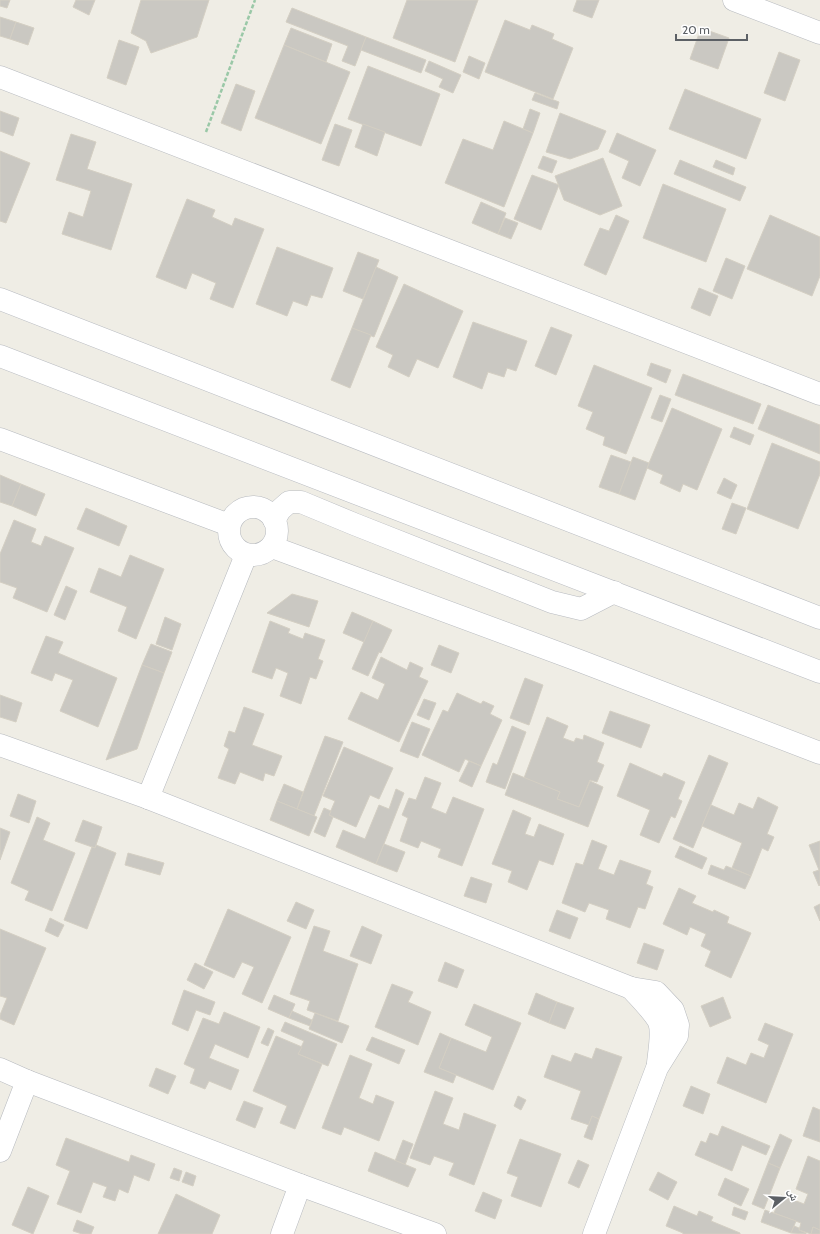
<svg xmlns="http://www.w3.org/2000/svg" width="820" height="1234" font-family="Cabin,'Noto Naskh Arabic',sans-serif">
  <rect width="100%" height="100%" fill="#efede5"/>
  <g fill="#cac8c2" stroke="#d4cfc3">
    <polygon points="0,0 10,0 7,8 0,6"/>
    <polygon points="76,0 95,0 89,15 73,7"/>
    <polygon points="141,0 209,0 197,37 151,53 146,41 131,33"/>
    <polygon points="407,0 478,0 455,62 393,38"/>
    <polygon points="577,0 599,0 592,18 573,11"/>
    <polygon points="292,8 366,37 355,66 342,61 348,46 286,22"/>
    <polygon points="0,17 16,22 10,39 0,36"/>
    <polygon points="505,20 530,30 532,25 554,34 552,39 573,48 553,99 485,72"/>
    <polygon points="16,22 34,28 28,45 10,39"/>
    <polygon points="291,28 332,44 326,62 284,45"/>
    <polygon points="701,28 729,38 718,69 690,59"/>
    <polygon points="366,37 426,60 421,73 361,50"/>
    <polygon points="119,40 139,47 126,85 107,78"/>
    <polygon points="284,45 350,72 321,144 255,118"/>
    <polygon points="779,52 800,60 785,101 764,93"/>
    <polygon points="469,56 485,63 479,79 463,72"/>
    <polygon points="429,61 461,75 453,93 439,87 443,79 425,71"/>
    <polygon points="368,66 440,94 421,146 348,119"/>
    <polygon points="236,84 255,91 241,131 221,123"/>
    <polygon points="685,89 761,119 746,159 669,129"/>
    <polygon points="535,93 559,102 557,109 532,100"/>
    <polygon points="530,109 540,113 533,133 523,129"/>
    <polygon points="0,111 19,118 13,136 0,131"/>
    <polygon points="560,113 606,131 598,149 570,159 546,152"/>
    <polygon points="504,121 533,133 504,207 445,183 463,139 493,150"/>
    <polygon points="335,124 352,130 339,166 322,160"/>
    <polygon points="363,124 385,132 377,156 355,147"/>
    <polygon points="617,133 656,150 640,186 622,178 629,161 609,152"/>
    <polygon points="71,134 96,142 87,169 132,184 111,250 62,234 69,212 83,217 91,191 56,180"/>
    <polygon points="0,151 30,163 6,223 0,221"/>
    <polygon points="543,156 557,161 552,173 538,168"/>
    <polygon points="603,158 622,206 600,215 564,200 555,176"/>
    <polygon points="680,160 746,187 740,201 674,174"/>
    <polygon points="716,160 735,168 733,175 713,167"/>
    <polygon points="532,175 559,185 541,230 514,219"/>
    <polygon points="663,184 726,209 706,262 643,238"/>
    <polygon points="187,199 215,210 212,217 232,226 235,218 264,229 233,308 210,299 216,283 192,273 186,289 156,277"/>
    <polygon points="481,202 506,213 498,234 472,223"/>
    <polygon points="616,215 629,221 606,275 584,265 600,228 609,231"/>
    <polygon points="770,215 820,237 820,276 812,296 747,269"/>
    <polygon points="505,218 518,223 511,239 498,234"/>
    <polygon points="277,247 333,268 322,298 311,295 307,306 293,301 287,316 256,304"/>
    <polygon points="358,252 379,260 363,299 343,291"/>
    <polygon points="726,258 745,266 732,299 713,291"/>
    <polygon points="376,267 398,277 374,337 352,328"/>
    <polygon points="404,284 463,311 438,368 417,359 409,377 388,367 393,355 376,347"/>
    <polygon points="699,288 718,296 710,316 691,308"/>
    <polygon points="473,322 527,341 516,371 507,368 504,377 488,372 482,389 453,377"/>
    <polygon points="551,327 572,335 556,375 535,366"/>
    <polygon points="352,328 371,335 350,388 331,380"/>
    <polygon points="651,363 671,370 666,383 647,375"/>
    <polygon points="594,365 652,388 626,454 603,445 605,437 586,429 593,412 578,406"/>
    <polygon points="683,374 761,404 753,424 675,395"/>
    <polygon points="660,395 671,399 662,422 651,418"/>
    <polygon points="768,405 820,425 820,454 758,429"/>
    <polygon points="672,408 722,429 697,490 683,484 680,492 660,483 663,475 647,468"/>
    <polygon points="734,427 754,435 750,445 730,437"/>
    <polygon points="772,443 820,462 820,474 798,529 747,509"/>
    <polygon points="611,455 631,462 619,494 599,487"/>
    <polygon points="633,457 649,463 635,500 619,494"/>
    <polygon points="0,475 21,484 12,506 0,502"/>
    <polygon points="724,478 737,485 731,499 717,493"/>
    <polygon points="21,484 45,494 36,516 12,506"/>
    <polygon points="732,503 746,508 736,534 722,529"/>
    <polygon points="86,508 127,526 119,546 77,529"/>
    <polygon points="14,520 36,529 31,542 41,546 45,536 74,548 47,612 13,598 17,588 0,582 0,554"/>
    <polygon points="130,555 164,569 136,639 118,631 127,607 90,592 99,568 121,577"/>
    <polygon points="66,586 77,591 65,620 54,615"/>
    <polygon points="292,594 318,601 309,627 267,613"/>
    <polygon points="352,612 373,621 364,642 343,633"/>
    <polygon points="165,617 181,624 172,650 156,644"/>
    <polygon points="270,621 290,629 288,633 303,639 305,633 325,640 318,659 323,661 316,679 310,677 301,704 280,696 288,673 276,668 272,679 252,672"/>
    <polygon points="373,621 392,630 381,653 379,652 368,676 352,669"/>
    <polygon points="46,636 63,642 58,653 117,678 98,727 60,711 73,680 55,673 52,681 31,673"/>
    <polygon points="151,644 172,652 164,673 142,665"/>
    <polygon points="439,645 459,653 451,673 431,665"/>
    <polygon points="381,657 407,670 410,662 423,668 419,677 428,681 399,742 348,719 361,692 378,700 385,684 372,678"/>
    <polygon points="142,665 164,673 137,749 106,760"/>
    <polygon points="525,678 543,685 529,725 510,718"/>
    <polygon points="457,693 481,704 483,701 494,706 490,714 502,720 481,766 465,759 459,772 422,755 443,710 448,712"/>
    <polygon points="0,695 22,703 16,722 0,717"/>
    <polygon points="424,699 436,703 429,720 417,715"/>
    <polygon points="244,707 264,714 252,745 282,756 274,776 265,773 263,781 240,772 235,784 218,778 229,749 224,746 229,731 235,733"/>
    <polygon points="610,711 650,725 641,748 602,733"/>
    <polygon points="547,717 568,726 563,738 574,742 576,738 583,740 584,735 604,743 597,762 604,765 597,782 590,780 579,807 557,799 560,792 524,778"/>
    <polygon points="412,722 430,729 418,758 400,751"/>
    <polygon points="512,726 526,732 505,789 486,782 493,763 497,765"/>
    <polygon points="325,736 343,742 314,816 297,809"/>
    <polygon points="344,747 393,768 379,799 370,795 356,827 329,815 335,801 323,796"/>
    <polygon points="709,755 728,763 693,848 673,839"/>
    <polygon points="469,761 481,766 472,787 459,781"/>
    <polygon points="630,763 662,777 664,773 685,782 678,799 682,801 675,818 671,816 659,843 640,835 650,810 617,796"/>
    <polygon points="513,773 560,792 557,799 579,807 590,781 603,787 588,827 505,795"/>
    <polygon points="425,777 441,783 431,808 446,814 453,797 484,809 462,866 438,857 441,849 421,841 418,848 400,841 408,818 402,815 409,798 416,800"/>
    <polygon points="284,784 303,792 297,809 277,801"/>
    <polygon points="396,789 404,793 376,864 336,847 343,830 365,839 379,805 389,809"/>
    <polygon points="18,794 36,801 29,823 10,816"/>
    <polygon points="758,797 778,807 767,834 774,837 768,851 762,848 751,876 732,868 742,843 702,826 711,805 734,815 739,803 753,809"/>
    <polygon points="277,801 317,817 309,836 270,820"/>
    <polygon points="324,808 331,811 329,815 333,817 325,837 314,832"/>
    <polygon points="513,810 531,818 525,834 534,837 539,824 564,834 553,865 539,860 527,890 508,882 512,871 492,864"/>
    <polygon points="37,817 50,823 43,840 75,853 52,911 25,900 29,891 11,883"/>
    <polygon points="83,820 102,827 95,848 75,841"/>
    <polygon points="0,828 10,832 0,860"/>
    <polygon points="592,840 607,846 598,869 614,875 620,860 651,871 646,884 653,887 645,909 638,907 630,928 606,919 609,910 589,903 585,912 562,903 576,863 583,865"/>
    <polygon points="820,841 820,885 819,886 813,872 819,870 809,845"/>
    <polygon points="384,844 405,852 397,872 376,864"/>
    <polygon points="96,845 116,853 87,929 64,920 92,847 95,848"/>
    <polygon points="680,846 707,858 702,869 675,857"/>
    <polygon points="128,853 164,863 160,875 125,865"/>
    <polygon points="711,865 724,870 726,866 751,876 745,889 708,874"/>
    <polygon points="471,877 492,884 486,903 464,896"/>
    <polygon points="679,888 696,896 692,903 713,912 714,910 729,917 727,923 751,933 731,978 705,966 711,951 701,946 706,934 690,927 687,935 663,924"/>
    <polygon points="296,902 314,910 306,929 287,921"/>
    <polygon points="820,904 820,921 814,907"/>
    <polygon points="228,909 291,937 262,1003 242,994 254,967 242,962 234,978 204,965"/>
    <polygon points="557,910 578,918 570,939 549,931"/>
    <polygon points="50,918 64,925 58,937 45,931"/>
    <polygon points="314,926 330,931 323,951 358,964 338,1021 307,1010 310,1001 290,994"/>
    <polygon points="362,926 382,935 371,964 350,956"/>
    <polygon points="0,929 46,948 14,1025 0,1019 0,1015 7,998 0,996"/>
    <polygon points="644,943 664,950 657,970 637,963"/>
    <polygon points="445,962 464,970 457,988 438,981"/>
    <polygon points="195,963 213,972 204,989 187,980"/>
    <polygon points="392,984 413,992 408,1002 431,1012 418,1045 375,1027"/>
    <polygon points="184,990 215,1002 210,1015 196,1010 188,1031 172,1024"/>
    <polygon points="536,993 557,1002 549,1023 528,1014"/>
    <polygon points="274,995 295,1004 289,1018 268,1009"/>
    <polygon points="723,997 731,1018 710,1027 701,1006"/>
    <polygon points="557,1002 574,1008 565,1029 549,1023"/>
    <polygon points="474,1004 521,1023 493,1090 439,1068 451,1038 486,1052 492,1037 465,1025"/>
    <polygon points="292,1011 312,1020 310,1026 289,1018"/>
    <polygon points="224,1012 260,1027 248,1058 215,1044 209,1058 239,1070 231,1090 209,1081 205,1089 190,1083 195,1069 184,1064 203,1018 219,1024"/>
    <polygon points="315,1013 349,1026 342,1043 309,1029"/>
    <polygon points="285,1022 337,1044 328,1066 298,1054 304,1041 281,1031"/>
    <polygon points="765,1023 793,1034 766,1103 717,1083 727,1057 746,1065 751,1053 764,1058 769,1045 758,1040"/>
    <polygon points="268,1028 274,1031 268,1046 261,1043"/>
    <polygon points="440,1033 451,1038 439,1068 456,1075 453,1083 424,1072"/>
    <polygon points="276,1036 302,1047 298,1054 322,1064 295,1129 280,1123 287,1106 253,1091"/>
    <polygon points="372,1037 405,1050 399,1064 366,1050"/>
    <polygon points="596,1048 622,1057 599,1119 592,1116 589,1125 571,1119 581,1091 544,1077 552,1055 571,1062 575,1053 592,1059"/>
    <polygon points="350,1055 372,1064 359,1098 373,1104 376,1095 394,1102 379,1141 344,1127 341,1135 322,1128"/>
    <polygon points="156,1068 176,1076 168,1094 149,1086"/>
    <polygon points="691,1086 710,1094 703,1114 683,1106"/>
    <polygon points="435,1091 453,1098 443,1124 459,1130 464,1113 496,1125 474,1185 449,1175 454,1163 434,1156 430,1165 410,1158"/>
    <polygon points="518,1096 526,1100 521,1110 514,1106"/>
    <polygon points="244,1101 263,1108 255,1128 236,1120"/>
    <polygon points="813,1107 820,1110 820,1142 803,1136"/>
    <polygon points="592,1116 599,1119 592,1140 584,1137"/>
    <polygon points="722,1126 770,1146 766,1155 742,1145 732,1171 695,1155 701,1141 706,1143 710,1133 718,1136"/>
    <polygon points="780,1134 792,1140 780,1168 768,1163"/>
    <polygon points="66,1138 129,1162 131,1155 155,1164 149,1181 134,1175 128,1193 119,1189 115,1201 103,1197 107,1187 93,1182 81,1213 57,1204 70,1171 56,1165"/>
    <polygon points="520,1139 561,1154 541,1207 511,1196 518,1177 507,1173"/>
    <polygon points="403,1140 413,1144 405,1165 395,1161"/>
    <polygon points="375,1152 416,1169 408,1187 368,1171"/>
    <polygon points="808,1156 820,1161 820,1230 813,1227 811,1234 799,1230 801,1223 774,1213 781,1195 804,1204 808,1194 796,1189"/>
    <polygon points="578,1160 589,1165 579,1188 568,1183"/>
    <polygon points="768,1163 780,1168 764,1209 752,1204"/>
    <polygon points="174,1168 182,1171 179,1181 170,1178"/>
    <polygon points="186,1172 196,1176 193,1186 182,1182"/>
    <polygon points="658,1172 677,1182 668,1200 649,1190"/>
    <polygon points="725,1178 749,1189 741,1206 718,1195"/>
    <polygon points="28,1187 49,1196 33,1234 12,1225"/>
    <polygon points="483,1192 502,1200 495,1219 475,1211"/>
    <polygon points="176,1194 220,1215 212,1234 158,1234"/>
    <polygon points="674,1206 697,1216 699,1211 713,1217 711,1221 740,1233 740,1234 683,1234 683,1233 666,1226"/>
    <polygon points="734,1207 748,1212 745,1220 732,1215"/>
    <polygon points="765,1210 796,1221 791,1233 761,1222"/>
    <polygon points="77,1220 94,1227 91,1234 82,1234 73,1231"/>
    <polygon points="794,1226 799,1228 799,1230 806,1233 806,1234 791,1233"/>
    <polygon points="813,1227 820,1230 820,1234 811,1234"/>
  </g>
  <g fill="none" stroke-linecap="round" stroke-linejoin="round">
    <defs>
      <g id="minor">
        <polyline points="734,0 820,33"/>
        <polyline points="0,77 820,394"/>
        <polyline points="0,439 229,525"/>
        <circle cx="253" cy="531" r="24"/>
        <polyline points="272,547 580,661 820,753"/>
        <polyline points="0,745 148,798 631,988 656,992 673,1010 678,1025 677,1036 657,1068 594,1234"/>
        <polyline points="148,798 246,555"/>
        <path d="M631 988C638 996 655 1013 659 1022 663 1032 659 1052 658 1063"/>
        <polyline points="0,1069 27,1081 300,1185 435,1234"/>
        <polyline points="0,1151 27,1081"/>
        <polyline points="282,1234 300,1185"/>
      </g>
      <g id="secondary">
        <polyline points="0,299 820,618"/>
        <polyline points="0,356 820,672"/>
        <polyline points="274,520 280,510 289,502 301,502 354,524 552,602 581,609 614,592"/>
      </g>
    </defs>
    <use href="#minor" stroke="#b7babf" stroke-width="23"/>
    <use href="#secondary" stroke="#b8bbc1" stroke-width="23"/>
    <polyline stroke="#9ac8a7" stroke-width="2.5" stroke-dasharray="4 2" stroke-linecap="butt" points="206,132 255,0"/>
    <use href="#minor" stroke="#fff" stroke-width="22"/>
    <use href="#secondary" stroke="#fff" stroke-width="22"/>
  </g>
  <g transform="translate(784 1198) rotate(72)" stroke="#ffffff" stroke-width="3" paint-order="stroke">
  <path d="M0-3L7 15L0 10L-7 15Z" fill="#5c6065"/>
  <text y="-6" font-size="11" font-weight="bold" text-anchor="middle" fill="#5c6065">ش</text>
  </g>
  <path d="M676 34v6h71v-6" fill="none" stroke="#5c6065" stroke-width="2"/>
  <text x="682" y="34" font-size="12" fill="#5c6065" stroke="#ffffff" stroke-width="3" paint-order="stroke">20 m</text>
</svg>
